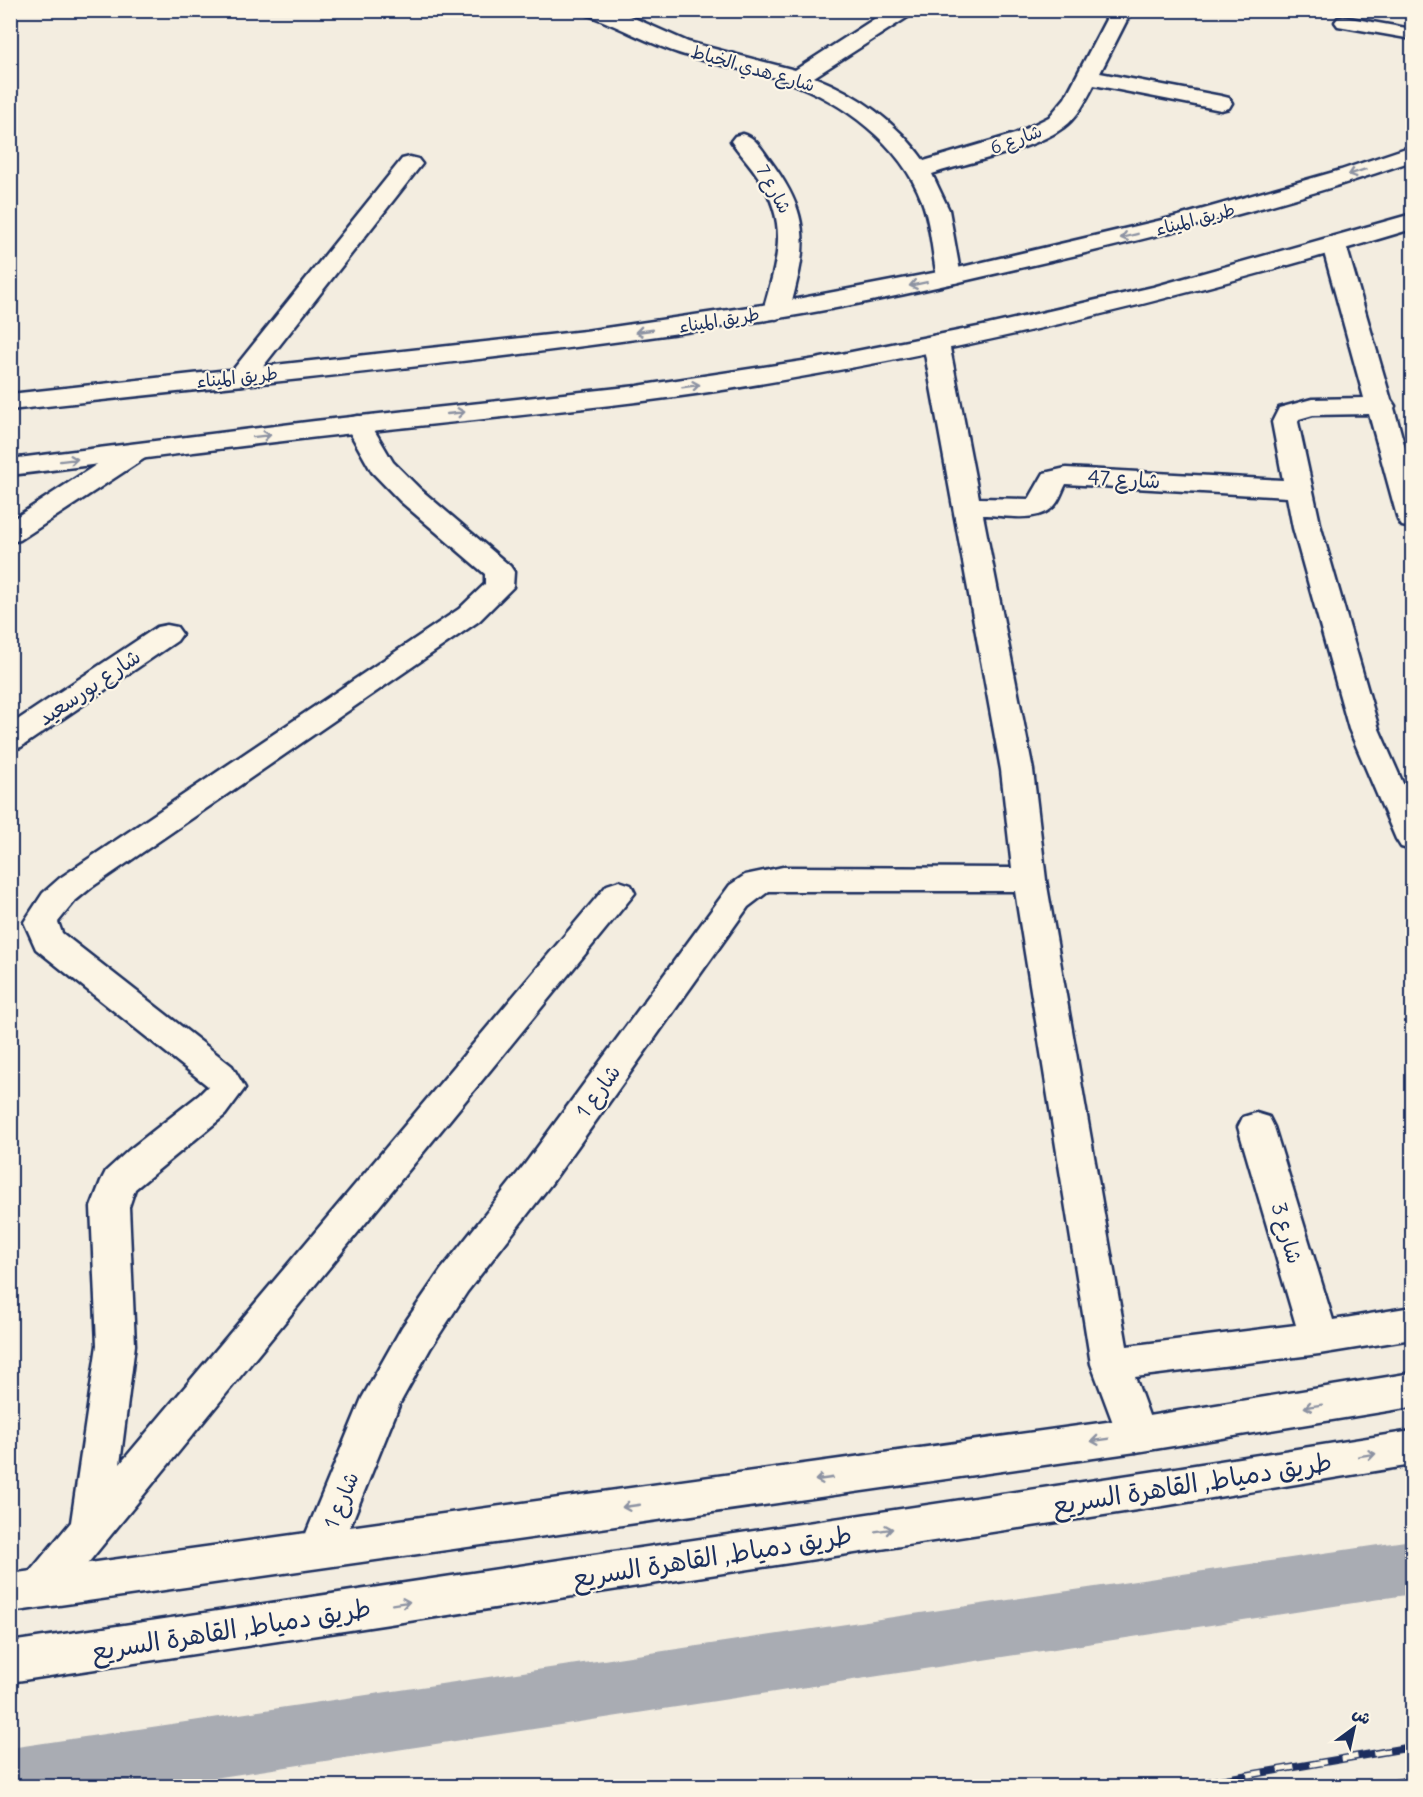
<svg xmlns="http://www.w3.org/2000/svg" width="1423" height="1797" font-family="Delius,'Playpen Sans Arabic',sans-serif">
  <rect width="100%" height="100%" fill="#f3ede0"/>
  <filter id="ink" filterUnits="userSpaceOnUse"><feTurbulence type="fractalNoise" baseFrequency=".0167" numOctaves="2"/><feDisplacementMap in="SourceGraphic" scale="12" xChannelSelector="R" yChannelSelector="G"/><feConvolveMatrix kernelMatrix="1 2 1 2 8 2 1 2 1" color-interpolation-filters="sRGB"/></filter>
  <g filter="url(#ink)">
    <g fill="none" stroke-linecap="round" stroke-linejoin="round">
      <polygon fill="#a9acb3" fill-rule="evenodd" points="1412,1540 1412,1594 162,1786 10,1786 10,1748"/>
      <defs>
        <polygon id="lane" points="1344,17 1412,29 1412,39 1338,26 1335,22 1338,18"/>
        <g id="street">
          <path d="M586 10H616L688 42 795 70 888 10H913L911 15 814 77C856 93 898 123 924 161L1015 134 1049 117 1065 98 1111 10H1132L1100 73 1221 96 1229 98 1232 103 1229 108 1221 110 1094 85C1087 99 1077 118 1064 127 1034 150 969 162 932 174L949 210 961 277 958 282 949 284 940 282 937 277C932 252 931 225 922 201 901 144 842 101 786 81 753 70 718 66 685 55 651 45 621 27 588 15Z"/>
          <path d="M743 134C755 137 762 149 769 159 800 201 810 230 797 281 794 293 792 306 785 316L776 319 767 316 763 311C777 260 790 226 759 178 751 165 740 154 731 141L735 136Z"/>
          <polygon points="410,157 418,159 422,164 418,169 250,383 241,385 232,383 228,377 232,371 402,159"/>
          <path d="M1334 238 1343 240 1346 245 1391 400 1395 406 1394 408 1412 473V528L1402 526 1398 520 1369 414 1313 415 1299 419 1298 422 1321 528 1379 729 1412 804V850L1401 847 1396 839 1349 729 1293 528 1287 497 1066 484C1062 491 1060 499 1055 505 1039 524 1005 515 983 515L1033 770 1046 880 1127 1346 1296 1325 1238 1127 1243 1117 1256 1113 1269 1117 1274 1127 1333 1320 1412 1307V1339L1319 1354 1135 1377 1156 1435 1150 1447 1136 1452 1122 1447 1091 1364 1015 891H769L748 907 551 1184 467 1292 430 1349 400 1403 336 1561 321 1566 306 1561 300 1548 362 1398 402 1327 441 1270 525 1164 730 885 745 875 783 867 1012 868 1001 770 923 343 927 338 936 335 945 338 949 343 979 498 1029 499 1044 473 1066 468 1283 480 1272 422 1279 408 1312 399 1364 398 1322 245 1325 240Z"/>
          <polygon points="358,416 367,418 393,462 420,489 510,566 514,572 513,587 479,621 92,887 75,901 58,922 62,933 232,1066 245,1088 225,1115 135,1189 129,1207 135,1345 120,1464 607,885 619,881 631,885 635,893 57,1601 42,1607 27,1601 21,1588 27,1575 71,1522 97,1345 91,1207 101,1181 106,1171 129,1150 199,1095 208,1086 36,949 24,922 43,893 60,878 459,609 485,584 485,574 400,501 372,472 345,424 349,418"/>
          <polygon points="135,444 145,446 149,452 145,458 20,540 10,542 10,521 125,446"/>
          <polygon points="167,625 177,627 182,634 177,641 21,747 10,750 10,725 157,627"/>
        </g>
        <g id="highway">
          <path d="M1412 146V161C1304 199 1193 227 1081 254 979 277 876 303 773 319 520 359 265 382 10 410V394L585 331 776 303 949 270 1179 216 1341 170Z"/>
          <path d="M1412 214V229C1188 297 961 352 729 389 614 407 497 417 380 430 257 443 134 460 10 475V459L315 421 637 386 816 359 988 325 1153 287Z"/>
          <polygon points="1412,1373 1412,1407 1136,1452 10,1612 10,1574 1136,1418"/>
          <polygon points="1412,1431 1412,1465 1163,1506 10,1682 10,1642 1163,1470"/>
        </g>
      </defs>
      <use href="#lane" stroke="#1b2f5e" stroke-width="5"/>
      <use href="#street" stroke="#1b2f5e" stroke-width="5"/>
      <use href="#highway" stroke="#1b2f5e" stroke-width="5"/>
      <use href="#lane" fill="#fcf5e5" fill-rule="evenodd"/>
      <use href="#street" fill="#fcf5e5" fill-rule="evenodd"/>
      <use href="#highway" fill="#fcf5e5" fill-rule="evenodd"/>
      <defs>
        <g id="rail">
          <polyline points="1184,1786 1412,1747"/>
          <polyline points="1376,1786 1412,1780"/>
        </g>
      </defs>
      <use href="#rail" stroke="#1b2f5e" stroke-width="8"/>
      <use href="#rail" stroke="#fcf5e5" stroke-width="5" stroke-dasharray="16" stroke-linecap="butt"/>
    </g>
    <defs><path id="oneway-shaft" d="M-6 0H5M1.5-3L5.5 0L1.5 3" fill="none" stroke-width="1.6" stroke-linecap="round" stroke-linejoin="round" transform="scale(1.5)"/></defs>
    <g stroke="#8c92a2">
      <use href="#oneway-shaft" transform="translate(1357 172) rotate(161)"/>
      <use href="#oneway-shaft" transform="translate(1129 236) rotate(166)"/>
      <use href="#oneway-shaft" transform="translate(918 284) rotate(168)"/>
      <use href="#oneway-shaft" transform="translate(644 331) rotate(172)"/>
      <use href="#oneway-shaft" transform="translate(691 386) rotate(-8)"/>
      <use href="#oneway-shaft" transform="translate(456 413) rotate(-6)"/>
      <use href="#oneway-shaft" transform="translate(262 436) rotate(-7)"/>
      <use href="#oneway-shaft" transform="translate(69 460) rotate(-7)"/>
      <use href="#oneway-shaft" transform="translate(1313 1406) rotate(171)"/>
      <use href="#oneway-shaft" transform="translate(1100 1440) rotate(172)"/>
      <use href="#oneway-shaft" transform="translate(1367 1455) rotate(-9)"/>
      <use href="#oneway-shaft" transform="translate(824 1479) rotate(172)"/>
      <use href="#oneway-shaft" transform="translate(631 1506) rotate(172)"/>
      <use href="#oneway-shaft" transform="translate(884 1530) rotate(-9)"/>
      <use href="#oneway-shaft" transform="translate(401 1603) rotate(-9)"/>
    </g>
  </g>
  <g text-anchor="middle" dominant-baseline="central" stroke-width="4.5" stroke-linejoin="round" paint-order="stroke">
    <g font-size="18" fill="#1b2f5e" stroke="#fcf5e5">
      <text transform="translate(753 68) rotate(16)">شارع هدي الخياط</text>
      <text transform="translate(1016 139) rotate(-20)">شارع 6</text>
      <text transform="translate(774 189) rotate(61)">شارع 7</text>
      <text transform="translate(1195 219) rotate(-15)">طريق الميناء</text>
      <text transform="translate(719 320) rotate(-9)">طريق الميناء</text>
      <text transform="translate(237 377) rotate(-6)">طريق الميناء</text>
    </g>
    <g font-size="21" fill="#1b2f5e" stroke="#fcf5e5">
      <text transform="translate(1124 479) rotate(3)">شارع 47</text>
      <text transform="translate(89 687) rotate(-34)">شارع بورسعيد</text>
      <text transform="translate(598 1091) rotate(-54)">شارع 1</text>
      <text transform="translate(1287 1233) rotate(74)">شارع 3</text>
      <text transform="translate(341 1500) rotate(-68)">شارع 1</text>
    </g>
    <g font-size="26" fill="#1b2f5e" stroke="#fcf5e5">
      <text transform="translate(1192 1483) rotate(-9)">طريق دمياط, القاهرة السريع</text>
      <text transform="translate(712 1556) rotate(-9)">طريق دمياط, القاهرة السريع</text>
      <text transform="translate(231 1629) rotate(-9)">طريق دمياط, القاهرة السريع</text>
    </g>
  </g>
  <rect width="1423" height="1797" fill="none" stroke="#fcf5e5" stroke-width="36"/>
  <rect x="18" y="18" width="1387" height="1761" fill="none" stroke="#1b2f5e" stroke-width="2" filter="url(#ink)"/>
  <g transform="translate(1354 1728) rotate(33)" stroke="#fcf5e5" stroke-width="4.5" paint-order="stroke">
  <path d="M0-4.5L10 22L0 15L-10 22Z" fill="#1b2f5e"/>
  <text y="-9" font-size="16" font-weight="bold" text-anchor="middle" fill="#1b2f5e">ش</text>
  </g>
</svg>
